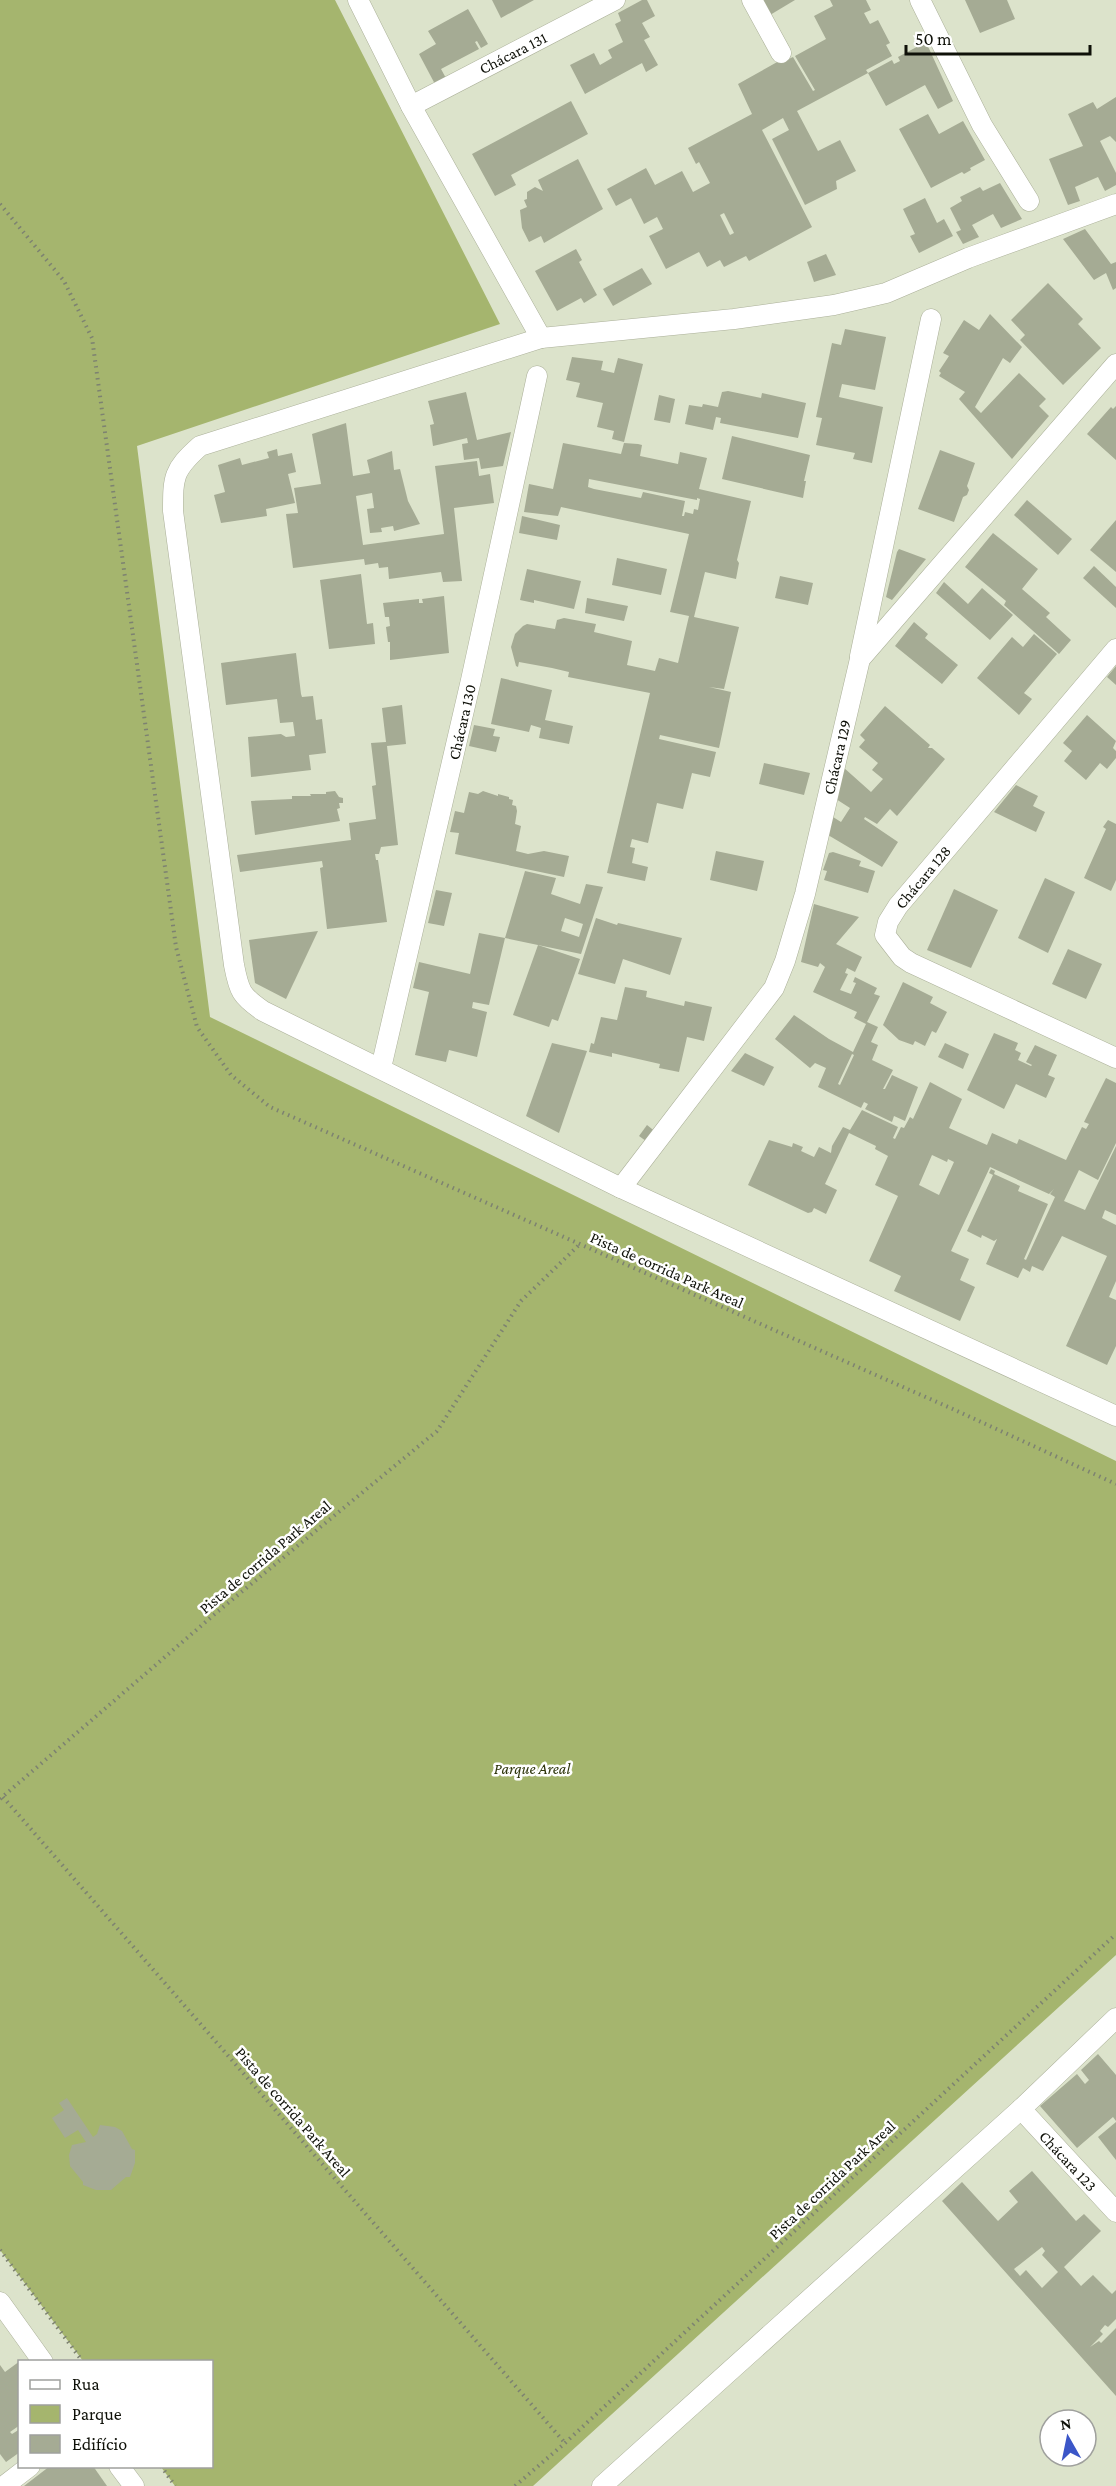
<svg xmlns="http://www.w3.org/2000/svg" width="1116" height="2486" font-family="'Crimson Pro',serif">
  <rect width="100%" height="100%" fill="#dce3cb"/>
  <polygon fill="#a5b56e" points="0,0 335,0 500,324 137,446 210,1017 1116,1461 1116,1955 533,2486 175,2486 161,2467 212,2466 212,2362 83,2361 0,2250"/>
  <g fill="#a5ab94" fill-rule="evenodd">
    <polygon points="492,0 534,0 501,18"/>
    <polygon points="642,0 647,0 655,16 642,23 650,37 644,40 658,65 646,72 642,63 585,94 570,65 594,53 600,65 612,58 608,50 623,42 615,24 621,21 618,13"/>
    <polygon points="761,0 795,0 770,15"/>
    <path d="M830 0H866L871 10 864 13 870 24 878 20 890 43 886 45 892 56 866 70 868 73 892 60 894 64 900 61 898 57 926 42 953 101 938 109 925 85 886 106 868 73 797 111 818 151 840 140 856 171 836 181 837 189 805 205 772 139 789 130 783 118 762 130 812 227 749 261 746 256 724 267 720 260 707 267 699 252 666 269 649 236 663 229 657 217 644 224 631 198 616 206 607 189 646 168 655 185 682 171 693 192 710 183 699 162 696 164 688 148 752 114 738 84 779 61 780 63 793 57 813 91 815 90 795 56 826 39 814 16 833 6ZM724 213 734 233 730 235 720 215Z"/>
    <polygon points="965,0 1007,0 1015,19 980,33"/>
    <polygon points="468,9 488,44 481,48 477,41 475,42 479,49 441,69 447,80 436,86 419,54 436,44 428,31"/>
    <polygon points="1116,97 1116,142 1110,136 1100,141 1116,173 1116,185 1105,191 1098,177 1075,187 1080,201 1068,205 1049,159 1083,146 1068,114 1093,102 1097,109"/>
    <polygon points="571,101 588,134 511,175 516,185 495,196 472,154"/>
    <polygon points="928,114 939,134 963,121 985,160 970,168 971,170 964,174 962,172 931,188 899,129"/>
    <polygon points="578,159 603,209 544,243 541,236 529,242 522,228 520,210 527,207 524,200 527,199 527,192 535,187 543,191 538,180"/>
    <polygon points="1000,183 1022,219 1001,228 993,214 972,225 979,237 963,244 956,232 961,230 950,208 962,201 960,197 980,187 983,191"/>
    <polygon points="925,198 937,223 944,219 953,236 919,253 910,236 915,234 903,209"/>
    <polygon points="1085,229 1111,264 1116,262 1116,288 1113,290 1106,273 1094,280 1063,239"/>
    <polygon points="576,249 582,260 579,262 597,295 584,303 581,298 557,311 535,271"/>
    <polygon points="826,254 836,275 814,282 807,262"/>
    <polygon points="642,268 652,284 613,306 603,289"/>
    <polygon points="1048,283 1083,319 1078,324 1101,348 1063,385 1020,340 1025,335 1011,320"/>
    <polygon points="990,314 1022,347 1010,363 1003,358 975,407 981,413 1019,373 1046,399 1039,406 1049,416 1012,459 959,399 965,392 939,376 941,373 939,371 949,356 943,353 964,320 979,330"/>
    <polygon points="845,329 886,337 875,390 842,384 839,397 883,407 872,463 853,459 855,453 816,445 822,418 816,417 832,343 841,345"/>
    <polygon points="572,357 603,361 601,370 614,373 618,358 643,364 624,442 612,439 614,431 597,427 603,403 576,397 580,383 566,380"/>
    <polygon points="728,391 761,398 762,393 806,403 798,438 720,423 721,418 716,417 713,430 685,424 689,405 702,407 703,404 718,407 722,392"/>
    <polygon points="466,392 477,440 511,432 503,466 481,469 479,458 464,460 462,444 468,443 467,438 433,446 430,425 434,424 428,401"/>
    <polygon points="659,395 675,399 670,423 654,420"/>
    <polygon points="1116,406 1116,460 1087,434 1111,407 1113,409"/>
    <polygon points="346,423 353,476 370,473 367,460 392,451 394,470 400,469 408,501 420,524 394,531 393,526 381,528 382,532 370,533 367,509 374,508 372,493 356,496 363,545 444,534 435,466 477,461 479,476 490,474 494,503 454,508 462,581 443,582 441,572 389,579 388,567 379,568 378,563 365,565 364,559 293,568 286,514 298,513 294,488 321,484 312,434"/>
    <polygon points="732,436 810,455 804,481 806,481 803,498 722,479"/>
    <path d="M563 443 621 454 624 443 638 444 642 445 640 456 678 464 680 452 707 458 699 489 751 501 737 560 739 563 736 579 705 572 694 617 739 627 724 689 709 687 731 692 719 748 660 735 659 739 716 752 710 777 692 773 683 809 657 803 648 843 632 839 630 847 635 848 632 863 648 867 645 881 607 873 650 693 568 677 569 672 552 668 519 662 518 667 516 666 511 647 515 634 523 626 527 624 555 629 557 620 564 618 596 624 594 632 632 641 627 665 655 671 659 658 678 663 689 616 670 612 689 534 561 507 558 516 524 512 529 484 553 489ZM589 479 697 500V498L700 499 698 510 694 509 693 514 685 512 684 516H682L685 501 643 492 641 498 594 489 588 487Z"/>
    <polygon points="277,449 278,456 292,453 296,472 288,474 295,503 266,509 267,516 221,523 214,495 225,492 218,465 240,458 242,465 269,458 267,452"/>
    <polygon points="940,450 975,463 967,486 969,490 967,495 963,497 954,522 918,509"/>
    <polygon points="1027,500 1072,539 1058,555 1014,515"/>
    <polygon points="522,516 560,525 557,540 519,533"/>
    <polygon points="1116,520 1116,572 1090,550"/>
    <polygon points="993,533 1038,569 1022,589 1050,613 1046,617 1071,640 1059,654 1004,605 1006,601 965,567"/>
    <polygon points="899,549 926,559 892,600 886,597 897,552"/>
    <polygon points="617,558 667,569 661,595 612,585"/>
    <polygon points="1094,566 1116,587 1116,608 1083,578"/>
    <polygon points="527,569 581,581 574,609 534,600 534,603 520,600"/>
    <polygon points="361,574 367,624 373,623 375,644 329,649 320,580"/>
    <polygon points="780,576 813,583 808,605 775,598"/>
    <polygon points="944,582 968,604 982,588 1013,615 990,640 936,593"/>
    <polygon points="444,596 449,653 390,660 390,642 388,642 386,627 390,626 389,617 385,617 383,603 419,599 419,603 423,603 422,599"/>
    <polygon points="587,598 628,606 624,621 585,613"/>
    <polygon points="914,622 928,634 925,638 958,665 942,684 895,646"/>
    <polygon points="1034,634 1057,654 1024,693 1032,699 1019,715 977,678 1012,637 1023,647"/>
    <polygon points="296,653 301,694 302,697 313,696 316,720 322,719 326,753 309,755 311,770 251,777 248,737 281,734 286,737 295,736 293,722 280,723 277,699 226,705 221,663"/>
    <polygon points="1116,666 1116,685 1107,677"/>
    <polygon points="501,678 552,690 545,720 573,726 569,744 539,738 541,728 531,725 529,732 491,724"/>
    <polygon points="402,705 406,744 387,746 398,845 381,847 379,854 375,854 376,860 378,860 387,922 327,929 320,868 323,867 322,861 240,872 237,855 351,840 349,823 376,819 372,786 376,785 371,743 386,742 382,708"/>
    <polygon points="885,706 930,745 928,748 932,748 945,759 897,816 890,809 877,824 865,817 864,819 898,842 882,867 828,835 833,817 841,822 850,808 836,799 843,767 871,792 883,779 872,770 878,763 859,747 865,740 860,735"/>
    <polygon points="1087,715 1116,741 1113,748 1116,751 1116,758 1107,769 1100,763 1086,780 1064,761 1072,751 1063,743"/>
    <polygon points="474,725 495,729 493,736 500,737 496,752 469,746"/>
    <polygon points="764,763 810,773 804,795 759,784"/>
    <polygon points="1016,785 1038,796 1033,806 1045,812 1036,832 994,812"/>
    <polygon points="335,791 339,797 343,798 343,803 339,803 340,808 337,809 340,821 255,835 251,801 292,799 292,796 311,796 310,794 326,794 326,792"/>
    <polygon points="483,791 498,796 498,794 509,797 509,799 513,800 512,805 516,806 517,811 515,824 521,826 516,851 528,854 544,851 569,856 564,877 455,854 459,833 450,832 455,811 464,813 469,792 478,794"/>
    <polygon points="1108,820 1116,824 1116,880 1111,891 1084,878 1106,829 1103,827"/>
    <polygon points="716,851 764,861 757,891 710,880"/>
    <polygon points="833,852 861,861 859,866 875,871 868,893 824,880 827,871 823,870 829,853"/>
    <path d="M525 871 556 878 551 894 580 904 586 884 603 887 581 954 505 938ZM565 918 583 924 579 937 561 931Z"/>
    <polygon points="1045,878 1075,892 1048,953 1018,938"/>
    <polygon points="954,889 998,910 971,968 927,950"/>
    <polygon points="436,890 452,893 444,926 428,923"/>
    <path d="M814 904 859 917 836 944 862 957 855 972 847 968 845 973 848 974 840 990 851 994 856 983 853 982 855 977 877 988 874 994 880 996 867 1022 878 1027 871 1042 878 1045 872 1060 893 1070 883 1089H885L892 1075 918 1087 905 1121 894 1116 892 1122 865 1109 868 1104 864 1102 861 1108 818 1087 826 1068 815 1063 810 1068 775 1039 794 1015 829 1039 853 1052 866 1024 854 1018 857 1012 813 992 825 967 820 963 818 967 801 962ZM852 1054 854 1055 840 1085 838 1084Z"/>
    <polygon points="596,918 617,925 618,923 682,938 670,975 623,959 615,984 578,974"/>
    <polygon points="318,931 286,999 255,983 249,940"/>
    <polygon points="479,933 505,938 489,1005 473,1002 472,1008 487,1012 477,1057 449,1050 446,1062 415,1055 429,992 413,988 419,962 470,974"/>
    <polygon points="538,945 580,959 558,1021 552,1019 549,1027 513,1015"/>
    <polygon points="1068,949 1102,964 1086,999 1052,984"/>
    <polygon points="903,982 933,997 930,1003 947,1012 936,1033 932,1031 925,1046 915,1041 913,1045 899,1040 883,1025"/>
    <polygon points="625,987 647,991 646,997 684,1006 685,1001 712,1007 704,1041 687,1037 679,1072 659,1068 660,1064 612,1053 612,1057 589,1052 591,1043 594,1044 601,1017 617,1020"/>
    <polygon points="994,1033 1018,1043 1015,1050 1021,1053 1018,1060 1031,1066 1032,1065 1026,1062 1035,1045 1057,1055 1048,1075 1055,1078 1046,1098 1016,1084 1004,1109 967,1090"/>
    <polygon points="552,1043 587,1051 559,1133 526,1116"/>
    <polygon points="945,1043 969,1054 963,1069 938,1057"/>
    <polygon points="745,1053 774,1067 764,1086 731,1071"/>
    <path d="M1106 1078 1116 1083V1143L1098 1180 1079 1170 1064 1201 1085 1210 1116 1146V1215L1105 1210 1102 1218 1116 1225V1281L1109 1297 1116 1300V1346L1107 1365 1066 1346 1107 1256 1062 1236 1043 1271 1032 1266 1030 1272 1023 1268 1018 1278 986 1264 997 1239 994 1241 982 1235 981 1238 967 1231 993 1175 989 1173 991 1169 995 1171 994 1174 1020 1186 1018 1191 1048 1204 1024 1259 1026 1260 1055 1197 1050 1194 1054 1189 1049 1194 990 1167 951 1251 969 1259 960 1280 975 1287 960 1321 894 1291 901 1276 869 1261 898 1196 875 1185 888 1156 875 1149 876 1146 849 1133 825 1184 837 1190 826 1214 814 1208 812 1212 808 1213 748 1185 769 1140 792 1147 793 1143 803 1147 801 1151 814 1157 819 1147 831 1153 832 1146 843 1127 850 1130 862 1110 898 1127 893 1138 895 1139 901 1127 904 1128 910 1117 913 1119 930 1082 962 1099 949 1128 987 1145 992 1133 1017 1144 1019 1139 1066 1160 1082 1127 1086 1129 1089 1124 1084 1122ZM932 1155 947 1162 948 1159 954 1162 939 1195 919 1185Z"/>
    <polygon points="647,1125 657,1133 646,1141 639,1136"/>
    <polygon points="1098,2054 1116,2075 1116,2121 1113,2117 1077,2148 1040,2106 1077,2074 1085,2084 1089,2080 1081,2070"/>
    <polygon points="67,2098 93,2137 97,2134 100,2125 115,2127 122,2131 132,2149 135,2150 135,2163 130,2177 126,2177 111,2190 96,2190 83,2185 83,2182 70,2166 69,2155 72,2145 86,2142 78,2130 65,2138 52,2118 64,2110 59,2103"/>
    <polygon points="1116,2122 1116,2160 1098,2137"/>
    <path d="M1032 2171 1076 2221 1084 2214 1101 2231 1064 2267 1081 2286 1093 2275 1112 2294 1116 2290V2319L1108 2327 1105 2325 1100 2331 1103 2334 1090 2347 1099 2341 1101 2343 1116 2328V2396L942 2201 962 2182 998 2221 1018 2202 1009 2191ZM1042 2247 1045 2251 1042 2255 1058 2272 1042 2288 1026 2270 1020 2276 1014 2269Z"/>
    <polygon points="20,2361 20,2425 10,2432 12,2434 20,2429 20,2452 6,2462 0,2454 0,2365 5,2372"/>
    <polygon points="50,2466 93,2466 107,2486 24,2486"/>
  </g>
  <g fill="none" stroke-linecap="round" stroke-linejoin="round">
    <defs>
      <g id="street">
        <polyline points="358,0 411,106 541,338"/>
        <polyline points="752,0 781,53"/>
        <polyline points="920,0 982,125 1029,201"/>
        <polyline points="411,106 615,0"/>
        <path d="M1116 204 968 258 886 293 834 305 734 319 541 338 200 446C173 470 173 477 173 511L234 965C239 991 241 996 263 1011L621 1188 1116 1416"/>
        <polyline points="1116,649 898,906 888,922 885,935 902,957 911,963 1116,1058"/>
        <polyline points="860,656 931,319"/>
        <polyline points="381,1068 471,680 537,376"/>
        <polyline points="621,1188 774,988 785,961 805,894 860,659 1116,364"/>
        <polyline points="1021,2109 1116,2212"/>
        <polyline points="0,2302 43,2362"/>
        <polyline points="119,2466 134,2486"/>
        <polyline points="4,2486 30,2466"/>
        <polyline points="602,2486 1021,2109 1116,2018"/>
      </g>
    </defs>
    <use href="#street" stroke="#abb099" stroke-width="21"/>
    <g stroke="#7d8271" stroke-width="4" stroke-dasharray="1.5 4.5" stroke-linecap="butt">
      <polyline points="0,204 64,281 92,338 176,947 197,1027 231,1075 270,1107 955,1410 1116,1484"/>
      <polyline points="3,1797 565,2443"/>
      <polyline points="0,1799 216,1613 437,1431 521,1301 580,1244"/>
      <polyline points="0,2250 83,2362"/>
      <polyline points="161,2466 175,2486"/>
      <polyline points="515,2486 565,2443 1116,1934"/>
    </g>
    <use href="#street" stroke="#fff" stroke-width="20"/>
  </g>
  <g text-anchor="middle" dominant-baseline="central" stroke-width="5" stroke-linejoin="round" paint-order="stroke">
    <g font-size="16" fill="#0f1109" stroke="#fff">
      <text transform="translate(513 53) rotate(-27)">Chácara 131</text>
      <text transform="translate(462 722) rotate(-77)">Chácara 130</text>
      <text transform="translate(837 757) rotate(-77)">Chácara 129</text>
      <text transform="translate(923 877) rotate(-50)">Chácara 128</text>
      <text transform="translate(667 1270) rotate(24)">Pista de corrida Park Areal</text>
      <text transform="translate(265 1557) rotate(-40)">Pista de corrida Park Areal</text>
      <text transform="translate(293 2112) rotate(49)">Pista de corrida Park Areal</text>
      <text transform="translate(1068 2161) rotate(47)">Chácara 123</text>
      <text transform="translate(832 2180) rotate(-43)">Pista de corrida Park Areal</text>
    </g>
    <g font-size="16" font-style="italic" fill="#2d340a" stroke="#fff">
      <text x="532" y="1768">Parque Areal</text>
    </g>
  </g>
  <rect x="18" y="2360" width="195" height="108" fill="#ffffff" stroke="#9fa09d" stroke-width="1.5"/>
  <rect x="30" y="2380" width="30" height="9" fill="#ffffff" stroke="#9fa09d" stroke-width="1.5"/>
  <text x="72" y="2390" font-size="18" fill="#0f1109">Rua</text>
  <rect x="30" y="2405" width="30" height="18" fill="#a5b56e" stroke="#9fa09d" stroke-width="1.5"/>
  <text x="72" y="2420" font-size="18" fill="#0f1109">Parque</text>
  <rect x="30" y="2435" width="30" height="18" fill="#a5ab94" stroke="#9fa09d" stroke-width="1.5"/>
  <text x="72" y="2450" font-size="18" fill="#0f1109">Edifício</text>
  <g transform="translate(1068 2438) rotate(351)"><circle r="28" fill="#ffffff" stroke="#9fa09d" stroke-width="1.5"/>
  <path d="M0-4.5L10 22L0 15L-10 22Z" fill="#3b56c8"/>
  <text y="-9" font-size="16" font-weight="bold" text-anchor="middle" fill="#0f1109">N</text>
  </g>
  <path d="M906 45v9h184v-9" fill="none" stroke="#0f1109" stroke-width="3"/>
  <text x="915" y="45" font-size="18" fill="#0f1109" stroke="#ffffff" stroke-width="4.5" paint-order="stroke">50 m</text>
</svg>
